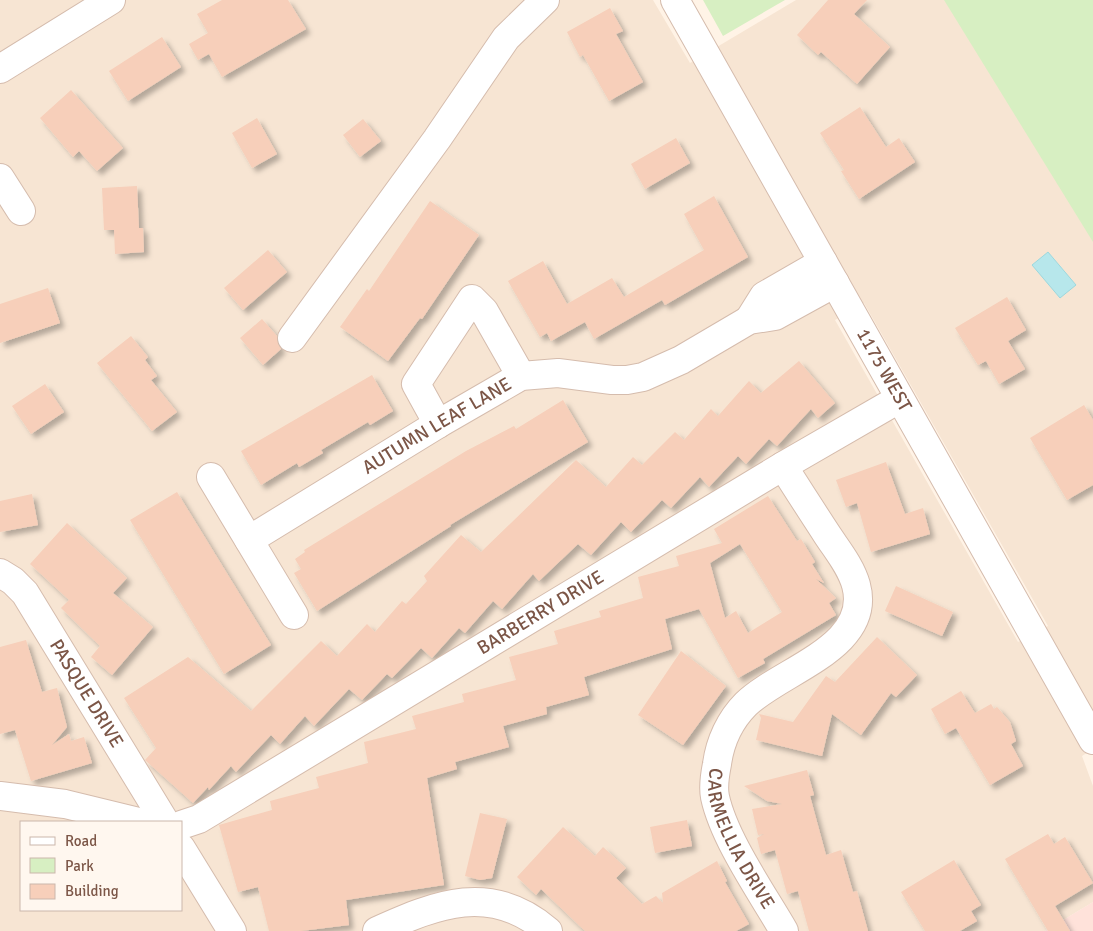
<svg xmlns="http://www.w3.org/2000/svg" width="1093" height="931" font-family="Signika,sans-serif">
  <defs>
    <filter id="shadow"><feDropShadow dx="4.5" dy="4.5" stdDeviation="2.5" flood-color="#0004"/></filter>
  </defs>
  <rect width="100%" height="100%" fill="#fff3e6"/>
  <path fill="#f7e5d3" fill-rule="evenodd" d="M0 0H653L690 63 796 0H957L1093 238V749L1082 756 1093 786V902L1045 931H0ZM864 303 1048 626 1018 642 835 320ZM21 822H181V910H21Z"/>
  <polygon fill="#ffe2da" points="1093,902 1093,931 1045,931"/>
  <g fill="#d7efc2">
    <polygon points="703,0 785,0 723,36"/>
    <polygon points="944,0 1093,0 1093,242"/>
  </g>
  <polygon fill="#b7e7eb" stroke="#9cd8de" points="1048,252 1076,285 1060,298 1032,265"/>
  <g fill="#f7cfba" fill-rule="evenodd" filter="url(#shadow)">
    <polygon points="222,0 288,0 306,29 222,77 209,54 198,60 189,44 208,33 197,14"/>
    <polygon points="828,0 867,0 854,14 890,47 857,84 821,52 818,55 797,35"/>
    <polygon points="610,8 623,31 616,34 643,82 609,101 583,55 580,57 567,32"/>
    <polygon points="162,37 181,67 128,101 109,71"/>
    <polygon points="71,90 123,148 97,171 79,151 73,157 40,118"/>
    <polygon points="860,107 886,147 899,138 915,162 859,199 841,171 844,170 820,133"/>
    <polygon points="257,118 277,154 252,168 232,133"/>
    <polygon points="363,119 381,141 360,157 343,135"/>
    <polygon points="676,138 690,163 645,189 631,164"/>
    <polygon points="137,186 139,228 143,228 144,252 115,254 114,230 104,230 102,188"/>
    <polygon points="714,196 748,257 665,305 662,300 594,339 585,322 551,341 547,333 540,337 508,281 543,261 567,304 612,278 624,297 704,250 684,214"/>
    <polygon points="430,201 479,235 422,319 420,318 388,361 340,327 367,289 369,291"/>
    <polygon points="268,250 287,272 243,310 224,288"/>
    <polygon points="48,288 60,323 0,343 0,304"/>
    <polygon points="1007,297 1026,330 1008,341 1025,369 999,384 986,361 978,365 955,328"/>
    <polygon points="262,319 277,336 278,344 281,349 263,365 240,338"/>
    <polygon points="131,336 148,357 145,360 157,376 151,380 177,412 152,431 97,363"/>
    <polygon points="799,361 835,403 818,418 811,409 777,446 769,439 746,464 738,456 709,487 700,477 671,508 662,500 631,532 621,522 591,555 578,544 539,581 533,574 502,609 493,601 465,633 459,628 432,658 421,648 392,678 387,674 362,700 349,689 314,726 305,716 280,744 271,735 236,772 231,766 209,790 208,787 193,803 145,760 156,748 124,698 188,657 251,711 321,641 337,656 367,624 375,632 402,601 406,604 427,581 424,576 461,535 481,552 576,460 606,487 633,457 642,465 675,432 684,440 711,409 718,416 749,381 761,393"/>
    <polygon points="372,375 393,411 370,425 368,422 321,450 323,453 299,467 297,463 261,485 241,451"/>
    <polygon points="45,384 64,412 31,434 12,406"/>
    <polygon points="563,400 588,442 450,525 451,526 317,611 294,573 301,569 295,559 305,552 304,550 466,451 514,426 516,429"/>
    <polygon points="1084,405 1093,420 1093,485 1067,500 1030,438"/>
    <polygon points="886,462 905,514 923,508 930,534 871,552 857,503 846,507 836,480"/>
    <polygon points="177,492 271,645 224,674 130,520"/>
    <polygon points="32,494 38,525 0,532 0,501"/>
    <path d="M768 496 797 541 801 539 815 562 812 564 824 583 816 579 836 598 829 603 836 615 763 659 765 663 738 678 699 609 665 619 672 649 584 677 589 695 546 707 547 714 503 726 509 747 455 762 457 769 427 778 444 885 346 900 349 925 301 931H269L258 887 238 892 219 825 272 810 270 801 319 788 316 777 368 763 364 742 416 729 412 716 464 702 462 694 516 680 509 657 558 644 554 631 601 617 599 611 643 598 638 577 679 566 676 556 722 543 714 529ZM740 544 782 612 748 633 736 611 725 618 710 563Z"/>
    <polygon points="67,523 127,578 113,593 153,627 112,675 91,657 100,646 61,608 69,600 30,564"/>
    <polygon points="896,586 953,612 942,636 885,611"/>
    <polygon points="877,637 917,675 896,697 891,693 861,735 832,714 822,756 756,740 761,718 759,714 793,722 826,676 835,682"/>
    <polygon points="26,640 42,692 57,688 67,727 52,745 69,734 71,741 84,737 92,763 31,781 15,730 0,734 0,647"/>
    <polygon points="681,651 726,686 683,745 638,715"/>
    <polygon points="961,691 975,713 991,704 994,709 997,707 1010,722 1016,741 1011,744 1023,766 990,785 956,728 945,734 931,709"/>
    <polygon points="807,770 814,795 810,796 826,855 841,850 853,892 857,891 868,931 809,931 798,891 787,894 775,850 761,854 757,838 764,834 758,835 752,809 782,804 767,801 744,786"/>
    <polygon points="480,813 507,819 492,878 480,880 465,876"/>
    <polygon points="687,820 692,846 655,853 650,827"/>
    <polygon points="563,827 595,856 603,847 626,868 616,878 642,904 656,896 663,903 662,893 717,861 727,881 725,882 749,924 736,931 585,931 541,889 536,895 517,877"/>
    <polygon points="1048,834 1054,844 1065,837 1093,883 1055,906 1070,931 1048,931 1005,859"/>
    <polygon points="954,860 981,905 971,911 977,921 960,931 925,931 901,892"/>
  </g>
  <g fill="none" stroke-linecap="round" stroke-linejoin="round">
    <defs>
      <g id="minor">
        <path id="s1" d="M675 0 1093 740"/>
        <polyline points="0,69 111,0"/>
        <polyline points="0,178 21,211"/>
        <polyline points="749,320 764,296 823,262"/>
        <polyline points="292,338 437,139 506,38 545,0"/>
        <polyline points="438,424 416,384 472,299 484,311 521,376"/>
        <path id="s2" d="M783 466C798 490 813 513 828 536 838 551 851 567 856 585 873 647 781 670 746 704 730 720 720 742 717 764 715 774 713 787 715 797 724 839 762 893 784 931"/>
        <polyline points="211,477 294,615"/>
        <path id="s3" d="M249 540 438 424 521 376 558 373 612 380H627L643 377 681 360 749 320 775 316 835 283"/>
        <path id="s4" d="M0 573 13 581 25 593 165 822"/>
        <polyline points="0,796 65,804 139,822"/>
        <path id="s5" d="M181 825 199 819 783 466 899 399"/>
        <polyline points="181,848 232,931"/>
        <path d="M377 931C437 904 491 882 548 931"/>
      </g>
    </defs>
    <use href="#minor" stroke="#d5bcad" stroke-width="30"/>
    <use href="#minor" stroke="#fff" stroke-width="28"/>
  </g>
  <g text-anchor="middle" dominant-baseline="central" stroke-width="4.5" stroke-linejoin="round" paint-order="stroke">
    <g font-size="19" fill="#7c5647" stroke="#fff7ef">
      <text stroke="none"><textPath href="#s1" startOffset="425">1175 WEST</textPath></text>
      <text stroke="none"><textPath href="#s3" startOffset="220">AUTUMN LEAF LANE</textPath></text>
      <text stroke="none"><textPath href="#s5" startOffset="418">BARBERRY DRIVE</textPath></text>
      <text stroke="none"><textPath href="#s4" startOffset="150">PASQUE DRIVE</textPath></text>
      <text stroke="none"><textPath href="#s2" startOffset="462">CARMELLIA DRIVE</textPath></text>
    </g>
  </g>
  <rect x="20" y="821" width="162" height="90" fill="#fff7ef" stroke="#cbb7ac"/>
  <rect x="30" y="837" width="25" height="8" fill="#ffffff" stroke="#cbb7ac"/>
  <text x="65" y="846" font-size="15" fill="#7c5647">Road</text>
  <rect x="30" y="858" width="25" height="15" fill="#d7efc2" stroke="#cbb7ac"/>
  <text x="65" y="871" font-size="15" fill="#7c5647">Park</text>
  <rect x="30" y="884" width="25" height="15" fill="#f7cfba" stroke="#cbb7ac"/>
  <text x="65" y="896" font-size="15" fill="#7c5647">Building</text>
</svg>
